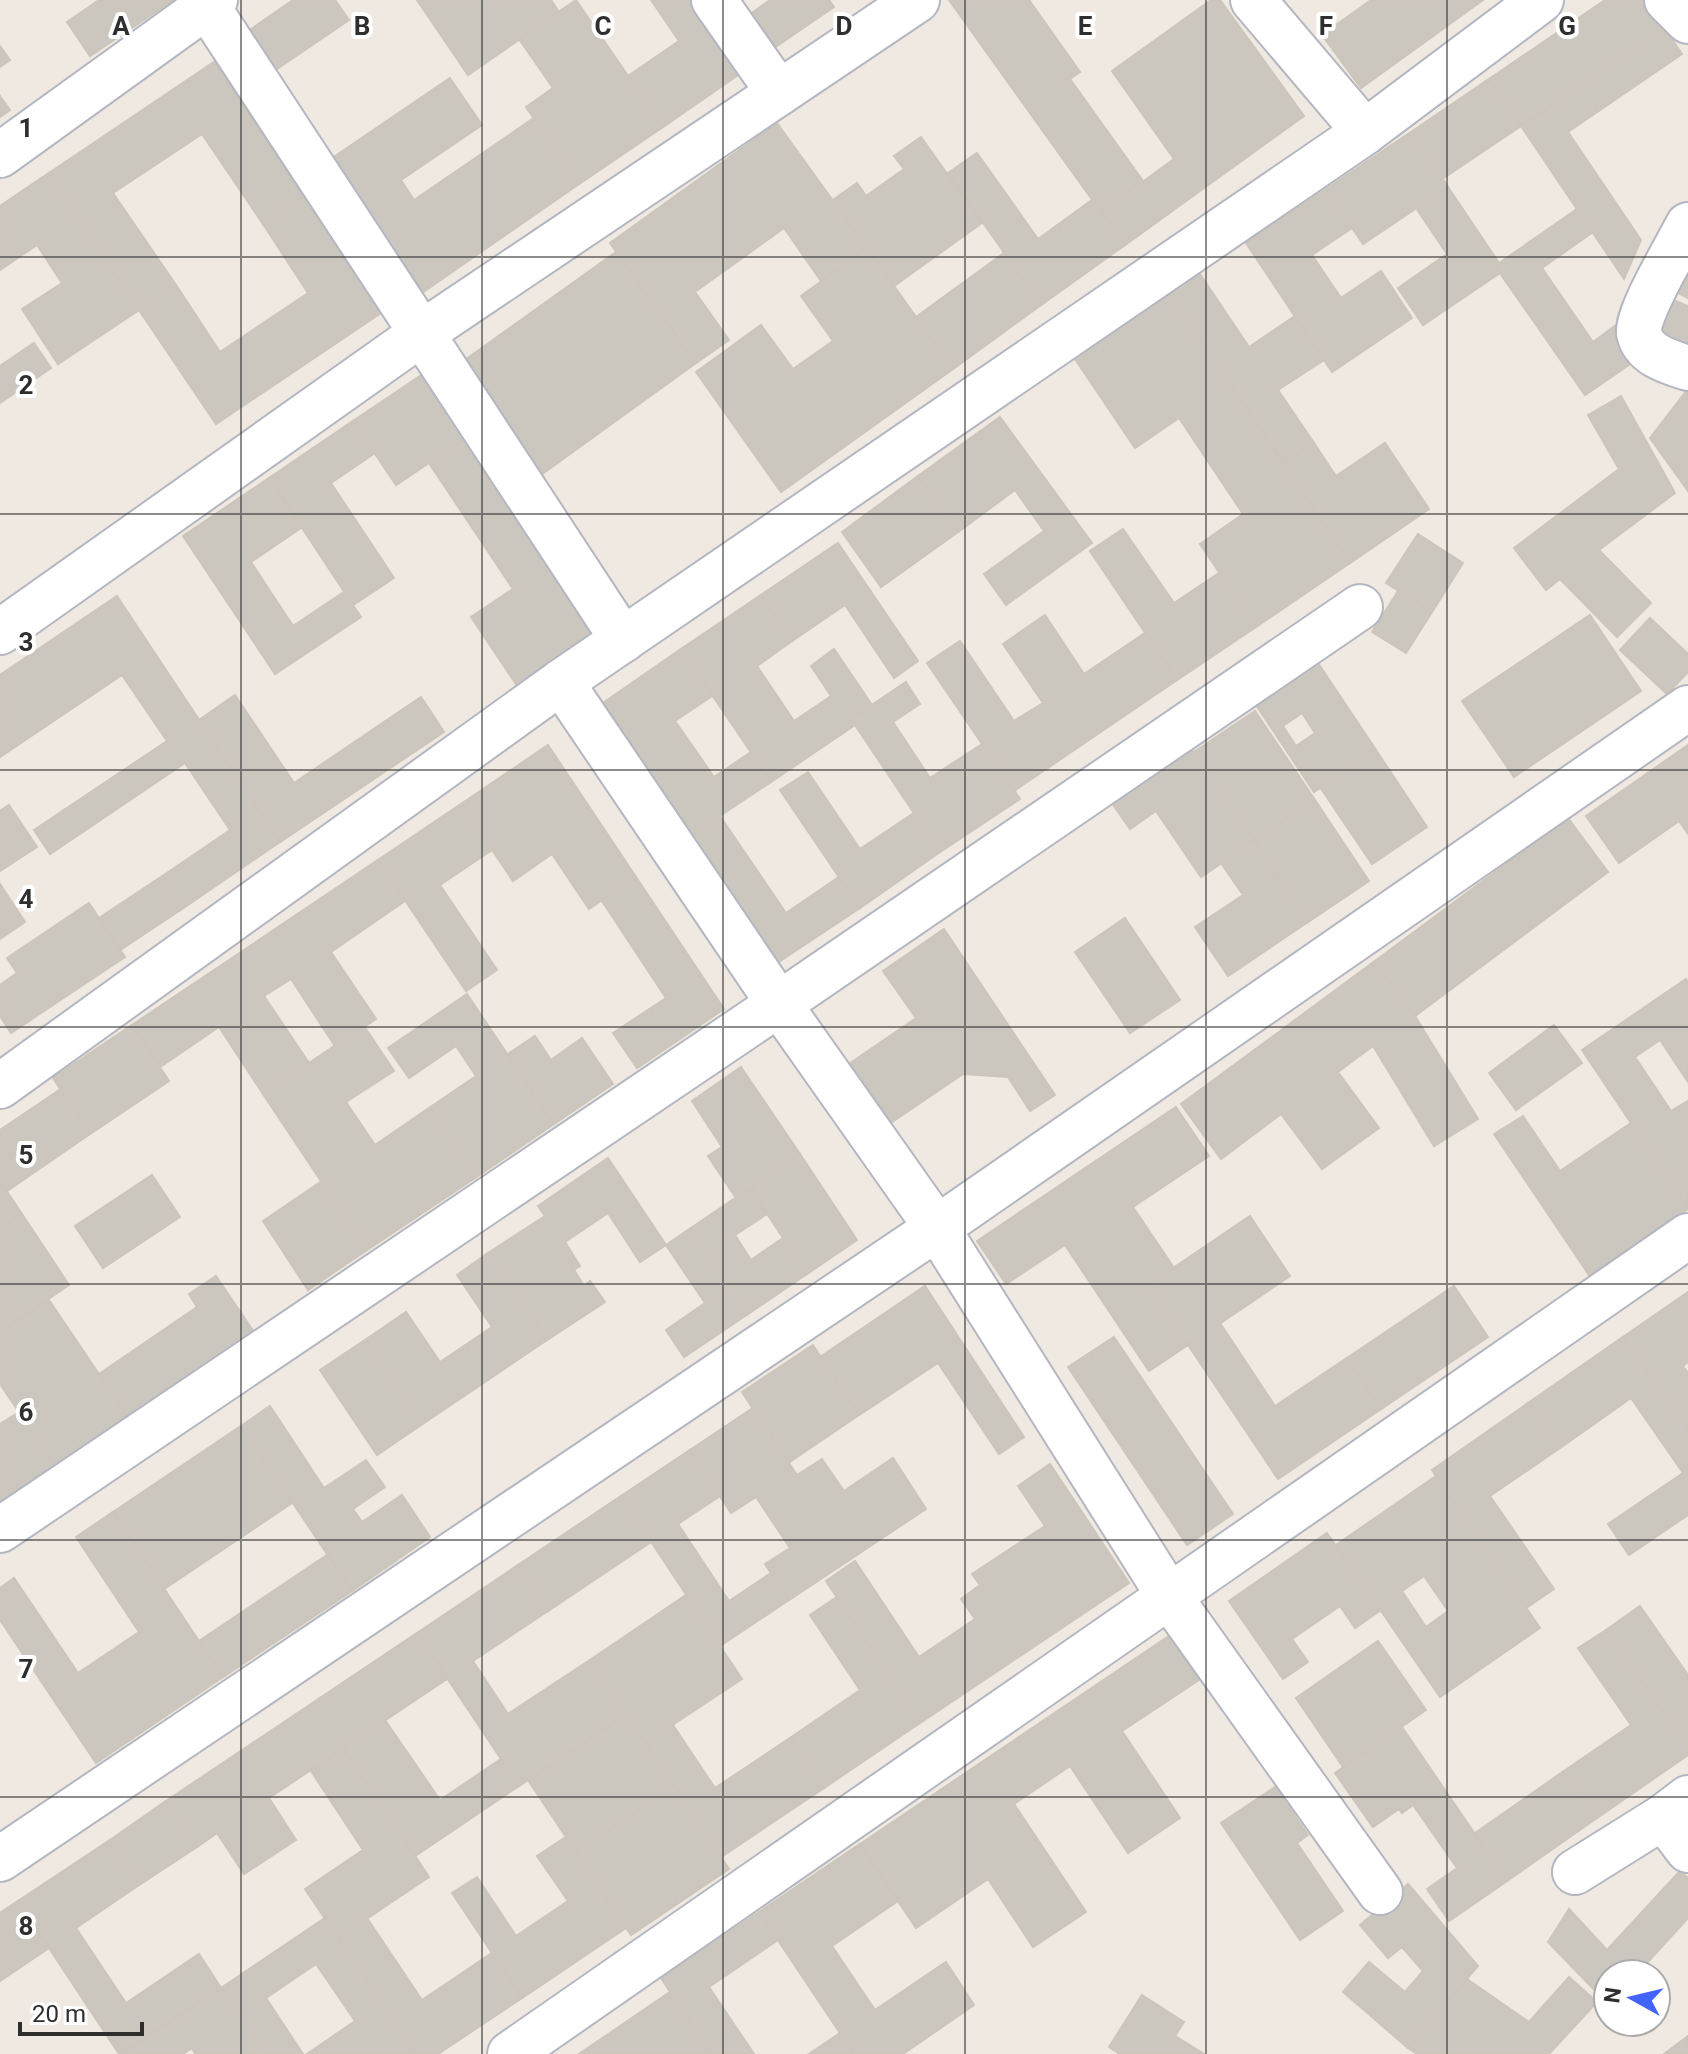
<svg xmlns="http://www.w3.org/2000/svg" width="1688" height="2054" font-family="Roboto,sans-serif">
  <rect width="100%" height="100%" fill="#efe9e1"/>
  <g fill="#cbc7bf" stroke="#cbc5ba" stroke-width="2" fill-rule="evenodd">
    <polygon points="99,0 173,0 90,56 67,22"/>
    <polygon points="293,0 335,0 349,20 271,73 244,34"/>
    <polygon points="417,0 551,0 559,12 468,75"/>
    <polygon points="576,0 663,127 579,184 526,107 553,88 519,39"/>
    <polygon points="651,0 692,0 741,73 663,127 628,76 679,41"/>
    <polygon points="770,0 829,0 834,7 768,52 745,18"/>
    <polygon points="949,0 1029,0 1080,72 1070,79 1143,181 1101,212"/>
    <polygon points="1211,0 1220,0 1304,116 1125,245 1101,212 1174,159 1112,71"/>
    <polygon points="1371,0 1483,0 1361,88 1322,35"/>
    <polygon points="1605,0 1646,0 1665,29 1521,126 1489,79"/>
    <polygon points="1665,29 1682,54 1568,132 1641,240 1624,279 1521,126"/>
    <polygon points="0,46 10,60 0,67"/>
    <polygon points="214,62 304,196 263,224 202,134 113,193 176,285 139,310 49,173"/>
    <polygon points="450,78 482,125 401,180 414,200 534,118 579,184 416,297 325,163"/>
    <polygon points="1489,79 1521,126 1442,179 1411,132"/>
    <polygon points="0,96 10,110 0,117"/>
    <polygon points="777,123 867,248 821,281 784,228 695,292 729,340 696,363 610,243"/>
    <polygon points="1411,132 1448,187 1363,244 1326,189"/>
    <polygon points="921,137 982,223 894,286 833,200 857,183 866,196 904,169 894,156"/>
    <polygon points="977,153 1038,239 1092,200 1125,245 1041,305 948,173"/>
    <polygon points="49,173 139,310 58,364 22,309 62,283 37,245 0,270 0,206"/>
    <polygon points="1448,187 1499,263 1495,266 1500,273 1423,325 1398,288 1447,254 1416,208"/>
    <polygon points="1326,189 1352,228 1312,255 1341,298 1381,271 1412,318 1332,372 1246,243"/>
    <polygon points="304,196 381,313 216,424 139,310 176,285 220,352 308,293 263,224"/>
    <polygon points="1577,209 1593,232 1542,268 1593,342 1619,323 1642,356 1585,395 1495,266"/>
    <polygon points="1688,237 1688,298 1662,284"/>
    <polygon points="867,248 953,369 781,492 696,372 761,325 793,369 833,341 801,296"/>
    <polygon points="616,252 696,363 538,477 458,365"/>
    <polygon points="1004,253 1041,305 953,369 916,317"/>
    <polygon points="1196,268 1249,347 1295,316 1324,360 1278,390 1314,443 1283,463 1166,289"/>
    <polygon points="1166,289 1350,563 1256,627 1200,544 1243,514 1179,418 1135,448 1071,353"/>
    <polygon points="1656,293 1688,306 1688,350 1640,330"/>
    <polygon points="34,343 51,368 0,403 0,366"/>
    <polygon points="432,368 475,432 396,485 353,421"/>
    <polygon points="1688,389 1688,491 1650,438"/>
    <polygon points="1621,396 1675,493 1599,550 1651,603 1617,637 1560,579 1546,590 1514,548 1619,469 1588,415"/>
    <polygon points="1000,417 1092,543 1006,605 984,574 1044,531 1015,490 958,532 918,476"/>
    <polygon points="353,421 375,453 331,483 394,578 353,605 269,478"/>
    <polygon points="475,432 608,631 520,690 471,617 513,589 429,463"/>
    <polygon points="1314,443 1336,476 1385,443 1429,509 1350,563 1283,463"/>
    <polygon points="918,476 958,532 881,587 842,532"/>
    <polygon points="269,478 301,528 251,562 293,626 344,592 361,617 275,674 183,536"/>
    <polygon points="1123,529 1174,603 1219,573 1256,627 1177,680 1090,551"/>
    <polygon points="1418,534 1463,563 1432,612 1386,583"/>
    <polygon points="838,543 918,661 894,678 845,605 792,641 761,595"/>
    <polygon points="1398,591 1432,612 1406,653 1372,632"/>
    <polygon points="761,595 792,641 757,666 794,721 831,696 811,666 834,649 872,705 851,719 855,725 771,782 681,649"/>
    <polygon points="117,596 280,842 179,911 158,879 230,830 185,763 50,854 34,830 167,741 122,675 0,757 0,675"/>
    <polygon points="1045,615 1084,674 1145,633 1177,680 1014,791 927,663 960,641 1014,721 1043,703 1003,644"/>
    <polygon points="1590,615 1641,691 1514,777 1462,701"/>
    <polygon points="1650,618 1688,654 1688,672 1667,694 1620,650"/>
    <polygon points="681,649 712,696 675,721 714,777 751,752 771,782 688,837 600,705"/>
    <path d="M1314 657 1376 750 1314 792 1252 699ZM1302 713 1315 733 1296 746 1283 726Z"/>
    <polygon points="906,682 920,704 893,722 930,778 982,744 1020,799 940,852 851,719"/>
    <polygon points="235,695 294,783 421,697 444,732 280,842 199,720"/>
    <polygon points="1255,711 1315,800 1254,841 1194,752"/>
    <polygon points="1187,742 1254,841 1201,877 1156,811 1130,829 1107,796"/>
    <polygon points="548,745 636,877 589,909 552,854 513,881 461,804"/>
    <polygon points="1688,745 1688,834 1679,821 1619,863 1586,816"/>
    <polygon points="1376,750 1427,827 1372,864 1320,787"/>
    <polygon points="808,772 860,849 914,813 940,852 860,908 780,790"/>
    <polygon points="1315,800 1369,881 1308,922 1254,841"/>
    <polygon points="461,804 492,850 440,885 497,970 466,991 378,860"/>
    <polygon points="9,805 37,847 0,871 0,811"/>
    <polygon points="720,816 786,913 839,877 860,908 774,965 688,837"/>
    <polygon points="1568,818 1608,872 1415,1016 1375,961"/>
    <polygon points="1254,841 1308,922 1228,976 1195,927 1243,895 1221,863"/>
    <polygon points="378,860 405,901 331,952 376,1019 335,1046 291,979 264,996 309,1063 263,1094 219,1027 160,1067 132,1025"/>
    <polygon points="636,877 724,1009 637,1068 613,1033 666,998 602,901"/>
    <polygon points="158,879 179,911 120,950 99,918"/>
    <polygon points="0,884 25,922 0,939"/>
    <polygon points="89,903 125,957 11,1033 0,1016 0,985 17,973 7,958"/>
    <polygon points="1125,918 1180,1000 1130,1033 1075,952"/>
    <polygon points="944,929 1055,1095 1030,1111 1008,1077 963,1074 886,1126 846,1066 916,1018 883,971"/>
    <polygon points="1375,961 1415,1016 1478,1119 1434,1146 1373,1046 1338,1072 1379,1128 1322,1169 1281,1114 1221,1159 1181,1104"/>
    <polygon points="1686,979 1688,982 1688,1082 1660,1040 1635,1057 1671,1111 1688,1101 1688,1208 1582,1050"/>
    <polygon points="467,994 554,1124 475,1178 429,1108 476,1076 456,1046 409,1078 388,1048"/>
    <polygon points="132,1025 169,1081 90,1134 53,1078"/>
    <polygon points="1554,1025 1582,1063 1516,1110 1489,1073"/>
    <polygon points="364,1026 394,1071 346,1102 375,1145 429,1108 475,1178 367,1250 263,1094"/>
    <polygon points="535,1036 551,1060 582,1038 613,1084 554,1124 508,1054"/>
    <polygon points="741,1067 800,1154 736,1198 708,1156 722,1147 692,1101"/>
    <polygon points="61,1089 90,1134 7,1191 0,1181 0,1130"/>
    <polygon points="1176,1107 1209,1156 1133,1207 1174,1268 1148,1285 1188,1345 1149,1371 1065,1245 1006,1284 977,1241"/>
    <polygon points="1523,1116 1560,1171 1631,1123 1688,1209 1589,1275 1494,1134"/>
    <polygon points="800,1154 857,1240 807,1274 750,1188"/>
    <polygon points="608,1158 666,1245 640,1262 608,1213 565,1242 580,1266 574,1270 584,1286 590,1281 605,1302 547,1340 488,1253 545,1216 538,1206"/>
    <polygon points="152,1175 180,1217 103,1268 75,1226"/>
    <polygon points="0,1181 22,1214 0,1228"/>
    <polygon points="322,1181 367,1250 308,1290 263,1221"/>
    <polygon points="750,1188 767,1214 735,1235 751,1260 783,1238 807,1274 748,1314 691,1228"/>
    <polygon points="22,1214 69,1285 0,1332 0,1228"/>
    <polygon points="1250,1216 1290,1276 1188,1345 1148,1285"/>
    <polygon points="691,1228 748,1314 684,1357 666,1330 705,1303 666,1245"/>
    <polygon points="488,1253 547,1340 421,1425 365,1340 406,1312 440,1362 492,1327 457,1275"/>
    <polygon points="216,1276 256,1335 130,1420 99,1374 197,1307 189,1294"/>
    <polygon points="925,1286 1024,1437 999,1454 938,1363 859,1415 820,1357"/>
    <polygon points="1454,1286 1488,1337 1381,1409 1347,1358"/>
    <polygon points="1688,1292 1688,1362 1683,1366 1688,1373 1688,1431 1623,1337"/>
    <polygon points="49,1300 130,1420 57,1469 0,1384 0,1332"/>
    <polygon points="1220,1323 1275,1406 1347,1358 1381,1409 1278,1479 1188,1345"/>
    <polygon points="1114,1337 1233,1514 1187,1545 1068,1367"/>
    <polygon points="1623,1337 1688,1431 1688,1515 1629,1555 1608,1524 1683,1473 1631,1398 1560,1448 1528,1403"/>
    <polygon points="365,1340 421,1425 377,1455 320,1370"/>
    <polygon points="813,1345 859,1415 788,1463 742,1392"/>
    <polygon points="1528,1403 1560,1448 1490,1496 1554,1589 1526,1608 1432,1470"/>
    <polygon points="270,1406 324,1488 366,1460 385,1487 353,1509 362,1522 402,1495 430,1537 352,1591 241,1426"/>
    <polygon points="753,1408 797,1475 822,1459 844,1491 893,1458 926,1509 789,1600 765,1564 790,1548 756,1497 731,1513 690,1450"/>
    <polygon points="19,1412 57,1469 0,1507 0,1424"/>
    <polygon points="241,1426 292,1503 164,1589 113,1512"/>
    <polygon points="690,1450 720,1496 678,1524 729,1601 771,1573 789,1600 720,1646 621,1496"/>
    <polygon points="1050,1464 1129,1583 920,1723 826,1581 855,1561 919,1657 975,1619 961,1599 980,1585 972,1574 1045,1526 1018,1486"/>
    <path d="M1436 1476 1540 1628 1440 1697 1336 1545ZM1424 1576 1448 1611 1426 1627 1402 1591Z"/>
    <polygon points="621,1496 651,1542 548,1611 518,1565"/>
    <polygon points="113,1512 223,1677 96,1763 0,1620 0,1588 14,1578 78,1673 139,1632 76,1537"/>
    <polygon points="1327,1533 1381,1610 1355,1628 1340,1606 1292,1639 1308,1662 1283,1679 1229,1601"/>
    <polygon points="327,1555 352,1591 223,1677 199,1641"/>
    <polygon points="518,1565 548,1611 473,1661 508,1714 590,1660 626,1715 519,1786 417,1633"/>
    <polygon points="686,1595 742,1679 645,1743 590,1660"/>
    <polygon points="837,1597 920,1723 824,1788 790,1738 860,1690 810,1615"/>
    <polygon points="1640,1606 1688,1675 1688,1748 1606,1630"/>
    <polygon points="1606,1630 1688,1748 1688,1755 1597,1818 1564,1771 1631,1725 1578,1648"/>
    <polygon points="417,1633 447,1679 269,1798 296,1840 244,1874 217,1833 197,1847 166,1801"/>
    <polygon points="1169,1636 1199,1680 1122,1731 1180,1818 1128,1853 1070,1766 1014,1804 1086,1912 1033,1947 988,1879 916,1928 860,1844"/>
    <polygon points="1378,1641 1426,1710 1343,1767 1296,1698"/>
    <polygon points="626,1715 674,1786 576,1852 528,1780"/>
    <polygon points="385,1720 440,1800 501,1759 519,1786 415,1856 343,1748"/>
    <polygon points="673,1725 715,1788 790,1738 824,1788 721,1857 645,1743"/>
    <polygon points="1402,1727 1507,1881 1449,1921 1427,1889 1457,1868 1413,1805 1402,1813 1399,1809 1373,1827 1335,1773"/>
    <polygon points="343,1748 429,1877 338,1938 305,1889 363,1850 311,1771"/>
    <polygon points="1564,1771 1597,1818 1507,1881 1475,1833"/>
    <polygon points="674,1786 729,1869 631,1935 576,1852"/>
    <polygon points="1275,1787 1308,1835 1297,1843 1343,1911 1300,1940 1221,1823"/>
    <polygon points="166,1801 197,1847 139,1885 110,1840"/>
    <polygon points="566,1837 626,1928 522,1998 452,1893 477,1877 516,1936 568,1901 537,1856"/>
    <polygon points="110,1840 139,1885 76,1928 126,2003 199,1954 221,1988 122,2054 119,2054 18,1901"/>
    <polygon points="860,1844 898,1901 832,1946 875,2010 946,1962 974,2005 903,2054 854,2054 759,1912"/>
    <polygon points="1680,1871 1688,1878 1688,1918 1637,1974 1608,1974 1608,2004 1548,1942 1569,1909 1607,1950"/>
    <polygon points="1408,1884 1478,1966 1408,2048 1343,1992 1369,1962 1405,1992 1423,1971 1402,1947 1388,1958 1360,1925"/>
    <polygon points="18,1901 49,1948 0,1981 0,1913"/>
    <polygon points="759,1912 778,1940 709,1987 754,2054 711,2054 661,1978"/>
    <polygon points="325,1918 338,1938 415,2054 307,2054 355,2021 316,1964 266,1998 303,2054 266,2054 221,1988"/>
    <polygon points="367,1918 422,2000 492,1953 522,1998 438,2054 415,2054 338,1938"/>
    <polygon points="1569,1977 1597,2002 1549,2054 1417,2054 1408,2048 1467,1979 1529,2022"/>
    <polygon points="221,1988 266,2054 195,2054 192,2048 183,2054 122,2054"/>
    <polygon points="670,1992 711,2054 579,2054"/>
    <polygon points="1142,1995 1184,2022 1175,2036 1204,2054 1120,2054 1109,2047"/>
    <polygon points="840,2033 854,2054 809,2054"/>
    <polygon points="1688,2036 1688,2054 1664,2054"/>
  </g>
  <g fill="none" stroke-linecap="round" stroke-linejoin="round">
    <defs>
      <g id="street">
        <polyline points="203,0 623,640"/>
        <polyline points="714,0 779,93"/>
        <polyline points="1253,0 1365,132"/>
        <polyline points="1667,0 1688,21"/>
        <polyline points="0,155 215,0"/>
        <path d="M1688 225C1678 245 1636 315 1639 333 1644 356 1670 362 1688 368"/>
        <polyline points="0,632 422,333 917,0"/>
        <polyline points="561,682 779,1004 937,1228 1169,1596 1380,1892"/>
        <polyline points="0,1086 561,682 1365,132 1541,0"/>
        <polyline points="0,1530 779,1004 1360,607"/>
        <polyline points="1688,1798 1663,1817 1688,1850"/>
        <polyline points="0,1859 937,1228 1688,708"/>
        <polyline points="1575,1872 1663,1817"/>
        <polyline points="510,2054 1688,1236"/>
      </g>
    </defs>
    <use href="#street" stroke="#b4b7c1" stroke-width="48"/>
    <use href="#street" stroke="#fff" stroke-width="44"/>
  </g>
  <path fill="none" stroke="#2e2e2e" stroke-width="2" stroke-opacity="0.55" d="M241 0V2054M482 0V2054M723 0V2054M965 0V2054M1206 0V2054M1447 0V2054M0 257H1688M0 514H1688M0 770H1688M0 1027H1688M0 1284H1688M0 1540H1688M0 1797H1688"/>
  <g font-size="26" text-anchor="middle" font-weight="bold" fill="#2e2e2e" stroke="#fff" stroke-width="8" stroke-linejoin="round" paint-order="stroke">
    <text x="121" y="35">A</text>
    <text x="362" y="35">B</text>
    <text x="603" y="35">C</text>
    <text x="844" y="35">D</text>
    <text x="1085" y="35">E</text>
    <text x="1326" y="35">F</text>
    <text x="1567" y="35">G</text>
    <text x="26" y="137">1</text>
    <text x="26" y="394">2</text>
    <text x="26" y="651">3</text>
    <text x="26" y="908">4</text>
    <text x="26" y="1164">5</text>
    <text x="26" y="1421">6</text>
    <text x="26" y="1678">7</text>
    <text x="26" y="1935">8</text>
  </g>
  <g transform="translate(1632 1998) rotate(278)"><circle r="38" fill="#ffffff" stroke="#ababab" stroke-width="2"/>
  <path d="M0-6L14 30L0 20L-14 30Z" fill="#4264fb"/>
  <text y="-12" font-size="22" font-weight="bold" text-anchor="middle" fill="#2e2e2e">N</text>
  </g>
  <path d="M20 2022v12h122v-12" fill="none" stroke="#2e2e2e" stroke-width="4"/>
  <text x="32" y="2022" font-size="24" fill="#2e2e2e" stroke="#ffffff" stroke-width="6" paint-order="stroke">20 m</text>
</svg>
